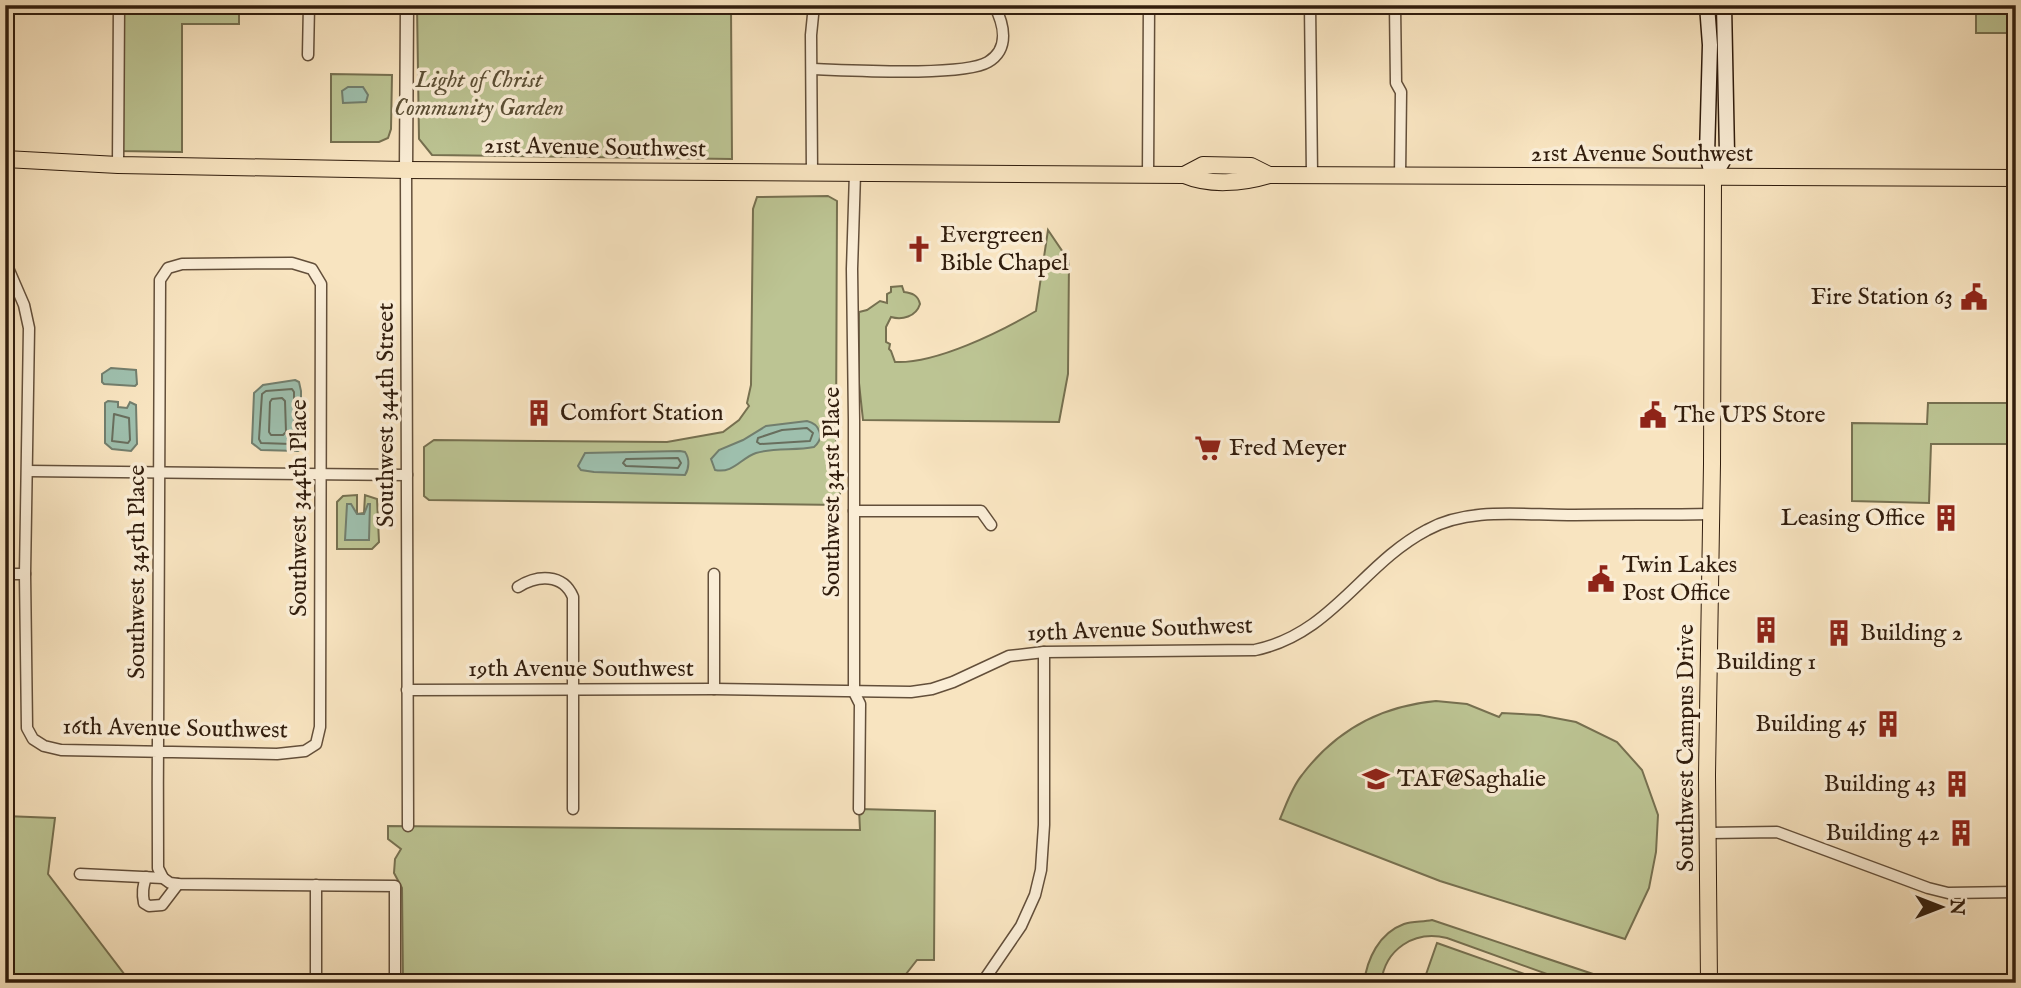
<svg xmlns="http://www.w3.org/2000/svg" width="2021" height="988" font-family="'IM FELL English',serif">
  <rect width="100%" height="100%" fill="#f8e4c0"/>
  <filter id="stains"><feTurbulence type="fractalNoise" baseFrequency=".00286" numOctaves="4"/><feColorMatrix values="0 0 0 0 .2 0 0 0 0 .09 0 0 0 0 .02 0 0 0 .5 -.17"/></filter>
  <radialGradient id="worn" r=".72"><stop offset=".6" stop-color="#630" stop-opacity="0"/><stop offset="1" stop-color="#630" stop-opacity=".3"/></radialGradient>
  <g fill="#bcc493" stroke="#767050" stroke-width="2">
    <polygon points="119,5 239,5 239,24 182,24 182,152 118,151"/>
    <polygon points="417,5 731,7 732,159 432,155 419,139"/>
    <rect x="1976" y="5" width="40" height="28"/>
    <polygon points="331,74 392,75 391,129 388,138 379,142 331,142"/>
    <polygon points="828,196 837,201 836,444 839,451 837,472 840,468 840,505 429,500 424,496 424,447 434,440 667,442 723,432 739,420 749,406 747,403 751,385 753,209 757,197"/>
    <path d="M1048 230 1069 261 1068 374 1059 422 863 420 859 383V312L867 310 880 301 887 303V294L891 292V287L902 286 904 292C912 293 918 295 920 304 916 317 902 320 891 317L886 327V342L890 344 889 349 891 351 895 362C936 364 1000 332 1036 311Z"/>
    <polygon points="1928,403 2016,403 2016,444 1931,444 1929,503 1852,501 1852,423 1927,424"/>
    <polygon points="357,495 357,514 364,513 365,495 377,499 379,542 372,549 337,549 337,502 343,496"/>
    <path d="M1436 701 1467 704 1499 717 1502 713 1539 715 1576 722 1617 742 1642 770 1658 815 1656 852 1649 888 1625 939 1440 881 1280 819C1286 805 1292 787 1302 775 1336 730 1381 706 1436 701Z"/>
    <polygon points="859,809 935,811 934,960 917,960 899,983 403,983 402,888 394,873 395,859 401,849 388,839 388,826 860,830"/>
    <polygon points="5,816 55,818 48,874 131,983 5,983"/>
    <path d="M1432 920 1602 977 1612 983H1572L1447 938C1414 930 1385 949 1381 983H1364C1367 959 1379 933 1404 924 1412 921 1423 922 1432 920Z"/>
    <polygon points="1437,943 1550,983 1423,983"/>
  </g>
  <g fill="#9ebfad" stroke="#727e6d" stroke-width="2">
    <polygon points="348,87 363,87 368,95 366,102 343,103 342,91"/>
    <polygon points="111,368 136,370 137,384 135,386 104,384 102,382 102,374"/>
    <polygon points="295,380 299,382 301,391 301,449 298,451 261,450 252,443 254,393 263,385"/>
    <polygon points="108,401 118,402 118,407 127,408 130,402 136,405 137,444 131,451 112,449 105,443 105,403"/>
    <path d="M807 421C820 424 825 438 814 447 795 451 775 447 756 453 741 458 733 474 715 470L711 459 719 450 743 440 766 426Z"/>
    <path d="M680 451 685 452C690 459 689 469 685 475L594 472 581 470 578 466 585 453Z"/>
    <polygon points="347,504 351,504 357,514 364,514 368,504 370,504 369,540 345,540"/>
  </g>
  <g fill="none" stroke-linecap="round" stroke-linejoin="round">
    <g stroke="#686e5d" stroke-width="2">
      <polygon points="292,389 294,392 294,442 291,444 261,443 259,439 262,394 266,391"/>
      <polygon points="272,399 282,398 285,401 286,432 283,435 271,435 269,432 270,402"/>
      <polygon points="114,414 129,418 130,440 128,443 112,441"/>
      <polygon points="807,428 813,433 810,441 760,444 757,442 758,438 782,430"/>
      <polygon points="678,458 681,463 678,468 626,466 623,463 626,459"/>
    </g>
    <defs>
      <g id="minor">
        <polyline points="1310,5 1312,175"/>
        <polyline points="1395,5 1396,83 1401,92 1400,176"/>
        <polyline points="308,55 309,5"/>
        <path d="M812 69C847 70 963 77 988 62 1010 49 1004 24 994 5"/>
        <polyline points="118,165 119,5"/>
        <polyline points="406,170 408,826"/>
        <polyline points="812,173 811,35 814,5"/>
        <polyline points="855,173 852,269 854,420 854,692 860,704 859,809"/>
        <polyline points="1148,175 1149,5"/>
        <path d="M5 261 24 305 29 328 25 574 27 728 33 739 44 746 61 750 277 754 305 751 316 744 320 727 321 284 312 269 292 263 182 264 168 268 160 280C160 476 157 672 158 868L163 878"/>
        <polyline points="28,471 407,475"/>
        <polyline points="854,511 981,511 991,525"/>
        <polyline points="5,574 25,574"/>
        <polyline points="714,574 714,689"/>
        <path d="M518 587C537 575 563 573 573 597V809"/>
        <path d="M407 690 714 689 911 692 932 689 953 682 1009 656 1044 652 1255 650C1332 634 1362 564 1427 530 1468 507 1522 515 1568 515 1616 514 1663 515 1711 514"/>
        <polyline points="1709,833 1777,832 1928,888 1948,893 2016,892"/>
        <polyline points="80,874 163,878 170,883 178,884 395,886 395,983"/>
        <path d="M146 877C143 887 142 893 144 903L149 906 162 905 178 884"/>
        <polyline points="316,885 316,983"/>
        <polyline points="982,983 1021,926 1035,895 1041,870 1044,825 1044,652"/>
      </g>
      <polyline id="tertiary" points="406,170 407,5"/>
      <g id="secondary">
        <polyline points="1707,5 1710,45 1707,155 1713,178"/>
        <polyline points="1713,178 1727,154 1724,5"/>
      </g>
      <g id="primary">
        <path d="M5 159 118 165 406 170 1184 175C1210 186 1242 183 1269 175L1251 166 1203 165 1184 175"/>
        <polyline points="1269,175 2016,178"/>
        <polyline points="1709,983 1707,775 1712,464 1713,178"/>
      </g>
    </defs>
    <use href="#minor" stroke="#634f3a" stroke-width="13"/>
    <use href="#tertiary" stroke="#634f3a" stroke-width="15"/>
    <use href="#secondary" stroke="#311d0d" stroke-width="17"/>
    <use href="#primary" stroke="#311d0d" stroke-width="18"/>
    <use href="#minor" stroke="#faedd6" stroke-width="10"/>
    <use href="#tertiary" stroke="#faedd6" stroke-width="12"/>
    <use href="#secondary" stroke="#faedd6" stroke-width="14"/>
    <use href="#primary" stroke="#f8e4c0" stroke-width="16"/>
  </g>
  <defs>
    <symbol id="church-bare" viewBox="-9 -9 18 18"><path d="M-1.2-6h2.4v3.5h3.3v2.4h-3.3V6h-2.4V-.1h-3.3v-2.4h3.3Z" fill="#8f2418" stroke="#faedd6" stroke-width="2.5" paint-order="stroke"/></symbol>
    <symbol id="civic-bare" viewBox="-9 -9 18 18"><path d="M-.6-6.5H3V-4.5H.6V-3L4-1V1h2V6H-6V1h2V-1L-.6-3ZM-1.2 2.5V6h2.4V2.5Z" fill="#8f2418" stroke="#faedd6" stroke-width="2.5" paint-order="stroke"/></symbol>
    <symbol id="building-bare" viewBox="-9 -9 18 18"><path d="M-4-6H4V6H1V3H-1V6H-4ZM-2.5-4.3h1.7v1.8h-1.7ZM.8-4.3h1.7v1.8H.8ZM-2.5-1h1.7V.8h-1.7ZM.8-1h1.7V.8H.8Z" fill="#8f2418" stroke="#faedd6" stroke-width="2.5" paint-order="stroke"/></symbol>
    <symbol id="supermarket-bare" viewBox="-9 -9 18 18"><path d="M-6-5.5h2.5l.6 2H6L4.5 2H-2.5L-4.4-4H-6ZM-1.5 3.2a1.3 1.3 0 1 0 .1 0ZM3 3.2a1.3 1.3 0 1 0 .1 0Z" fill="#8f2418" stroke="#faedd6" stroke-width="2.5" paint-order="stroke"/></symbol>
    <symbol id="school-bare" viewBox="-9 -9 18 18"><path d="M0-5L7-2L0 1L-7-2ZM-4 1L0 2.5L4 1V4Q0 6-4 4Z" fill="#8f2418" stroke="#faedd6" stroke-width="2.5" paint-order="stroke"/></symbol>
  </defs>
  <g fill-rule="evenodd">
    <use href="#church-bare" x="900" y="230" width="38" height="38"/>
    <use href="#civic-bare" x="1955" y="278" width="38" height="38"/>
    <use href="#building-bare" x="520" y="394" width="38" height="38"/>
    <use href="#civic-bare" x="1634" y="396" width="38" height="38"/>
    <use href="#supermarket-bare" x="1189" y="429" width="38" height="38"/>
    <use href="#building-bare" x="1927" y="499" width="38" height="38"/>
    <use href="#civic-bare" x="1582" y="560" width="38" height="38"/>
    <use href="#building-bare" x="1747" y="611" width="38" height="38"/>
    <use href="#building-bare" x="1820" y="614" width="38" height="38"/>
    <use href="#building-bare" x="1869" y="705" width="38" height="38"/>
    <use href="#school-bare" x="1357" y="760" width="38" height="38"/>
    <use href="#building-bare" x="1938" y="765" width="38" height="38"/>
    <use href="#building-bare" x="1942" y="814" width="38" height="38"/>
  </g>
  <g text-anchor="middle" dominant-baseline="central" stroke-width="7" stroke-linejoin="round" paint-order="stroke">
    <g font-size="24" font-style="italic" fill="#5b4f35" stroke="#faedd6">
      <text x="479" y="80">Light of Christ<tspan x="479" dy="28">Community Garden</tspan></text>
    </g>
    <g font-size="24" fill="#311d0d" stroke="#faedd6">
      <text transform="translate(595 148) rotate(1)">21st Avenue Southwest</text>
      <text x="1642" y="154">21st Avenue Southwest</text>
      <text transform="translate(386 415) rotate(-90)">Southwest 344th Street</text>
      <text transform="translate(832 492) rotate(-90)">Southwest 341st Place</text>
      <text transform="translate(299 508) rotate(-90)">Southwest 344th Place</text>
      <text transform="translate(137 572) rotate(-90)">Southwest 345th Place</text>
      <text transform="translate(1140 630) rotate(-2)">19th Avenue Southwest</text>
      <text x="581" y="669">19th Avenue Southwest</text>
      <text transform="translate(175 729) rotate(1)">16th Avenue Southwest</text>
      <text transform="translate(1686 748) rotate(-90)">Southwest Campus Drive</text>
    </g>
    <g font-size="24" fill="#311d0d" stroke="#faedd6" text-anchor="start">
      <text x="940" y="235">Evergreen<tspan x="940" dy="28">Bible Chapel</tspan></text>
      <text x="1953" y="297" text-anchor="end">Fire Station 63</text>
      <text x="560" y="413">Comfort Station</text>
      <text x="1674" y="415">The UPS Store</text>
      <text x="1229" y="448">Fred Meyer</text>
      <text x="1925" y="518" text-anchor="end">Leasing Office</text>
      <text x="1622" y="565">Twin Lakes<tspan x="1622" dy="28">Post Office</tspan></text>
      <text x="1860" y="633">Building 2</text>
      <text x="1766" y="662" text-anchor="middle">Building 1</text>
      <text x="1867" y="724" text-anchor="end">Building 45</text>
      <text x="1397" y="779">TAF@Saghalie</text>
      <text x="1936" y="784" text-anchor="end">Building 43</text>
      <text x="1940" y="833" text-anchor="end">Building 42</text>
    </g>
  </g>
  <rect width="2021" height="988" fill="none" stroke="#f8e4c0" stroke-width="28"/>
  <rect x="7" y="7" width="2007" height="974" fill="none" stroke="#311d0d" stroke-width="3.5"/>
  <rect x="14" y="14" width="1993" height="960" fill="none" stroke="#311d0d" stroke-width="2"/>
  <g transform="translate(1941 907) rotate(90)" stroke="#faedd6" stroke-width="5" paint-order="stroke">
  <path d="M0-5L12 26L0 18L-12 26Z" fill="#311d0d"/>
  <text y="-10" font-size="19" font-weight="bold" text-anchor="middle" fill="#311d0d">N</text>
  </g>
  <rect width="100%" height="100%" filter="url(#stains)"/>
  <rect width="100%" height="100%" fill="url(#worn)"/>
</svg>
